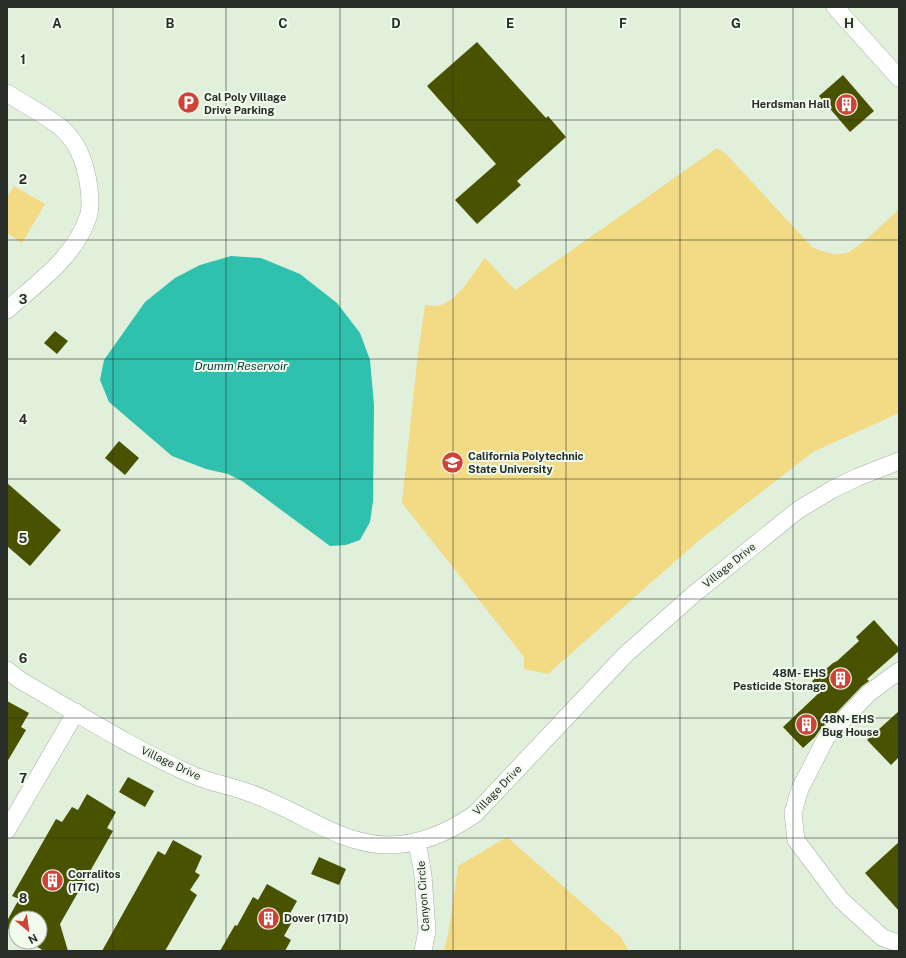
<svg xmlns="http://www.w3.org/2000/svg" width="906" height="958" font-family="'Public Sans',sans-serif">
  <rect width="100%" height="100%" fill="#f0fbed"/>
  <path fill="#e0f0db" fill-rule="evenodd" d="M7 7H899V951H7ZM16 918H40V942H16Z"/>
  <g fill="#f2db84">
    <path d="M717 148 727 155 812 247C823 252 834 256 846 253 859 249 888 219 899 209V413L813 452 697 542 548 674 524 669V657L402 503 417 362 425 305C428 305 431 306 434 306 456 306 473 273 485 258L515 290Z"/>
    <polygon points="14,186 45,204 22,243 7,233 7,197"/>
    <polygon points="507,837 621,937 629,951 444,951 449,930 458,866"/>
  </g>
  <polygon fill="#2fc0ae" points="231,256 261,258 300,274 337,303 360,333 370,360 374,405 373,501 370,522 360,540 346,545 330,546 242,481 228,474 206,469 172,456 109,402 100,380 104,360 145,302 175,278 200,265"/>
  <g fill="#495200">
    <polygon points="477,42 546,118 548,116 566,137 517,181 521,185 477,224 455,200 496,164 427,86"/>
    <polygon points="843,75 874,111 850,132 819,96"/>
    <polygon points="55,331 68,341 57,354 44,343"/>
    <polygon points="119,441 139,458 125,475 105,458"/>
    <polygon points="7,483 61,530 30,566 7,546"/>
    <polygon points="874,620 899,648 899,651 867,679 869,681 862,686 819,731 815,737 803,748 783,727 821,691 812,681 833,663 837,661 859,641 856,637"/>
    <polygon points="7,701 29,713 21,727 26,730 7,762"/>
    <polygon points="899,711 899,757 891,765 867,740"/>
    <polygon points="128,777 154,791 145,807 119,792"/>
    <polygon points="87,794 116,812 107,828 113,831 60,924 68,951 44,951 29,942 40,942 40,918 16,918 16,934 7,928 7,921 19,899 12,896 56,819 62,822 72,807 78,810"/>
    <polygon points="173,840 202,856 195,872 200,875 190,890 197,895 165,951 102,951 158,851 165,855"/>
    <polygon points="899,842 899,911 865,873"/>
    <polygon points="319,857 346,869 339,885 311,874"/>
    <polygon points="267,884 297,901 288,917 293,920 284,936 291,940 285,951 220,951 235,925 237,926 253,897 258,900"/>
  </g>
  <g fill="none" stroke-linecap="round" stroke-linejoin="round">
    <defs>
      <g id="minor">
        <polyline points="835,7 899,78"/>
        <path d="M7 93C24 104 43 114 59 126 73 137 82 155 86 172 89 183 92 207 88 217 75 257 37 283 7 310"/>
        <path d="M7 670 20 680C77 713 133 749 193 775 211 783 232 786 250 793 259 796 267 800 276 804 312 820 347 845 388 845 421 845 449 832 475 814L625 655 694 594 798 510 833 489 858 477 899 461"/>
        <polyline points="899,671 869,693 826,738 800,789 793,813 796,840 841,900 883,938 899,943"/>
        <polyline points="7,830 76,712"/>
        <polyline points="417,842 423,875 427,931 423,951"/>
      </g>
    </defs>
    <use href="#minor" stroke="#a6b1a3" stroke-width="18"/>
    <use href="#minor" stroke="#fff" stroke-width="17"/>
  </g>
  <path fill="none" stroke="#292d28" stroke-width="1" stroke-opacity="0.55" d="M113 7V951M226 7V951M340 7V951M453 7V951M566 7V951M680 7V951M793 7V951M7 120H899M7 240H899M7 359H899M7 479H899M7 599H899M7 718H899M7 838H899"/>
  <defs>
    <symbol id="parking-disc" viewBox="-11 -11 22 22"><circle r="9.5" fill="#d04236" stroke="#f0fbed"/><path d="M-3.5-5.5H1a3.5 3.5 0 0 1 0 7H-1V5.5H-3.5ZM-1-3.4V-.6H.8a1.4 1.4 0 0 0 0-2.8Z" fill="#fff"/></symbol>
    <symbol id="building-disc" viewBox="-11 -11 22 22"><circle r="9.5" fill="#d04236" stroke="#f0fbed"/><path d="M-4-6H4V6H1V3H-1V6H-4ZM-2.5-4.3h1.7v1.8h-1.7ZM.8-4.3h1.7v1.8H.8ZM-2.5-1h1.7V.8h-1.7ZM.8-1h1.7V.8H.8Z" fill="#fff"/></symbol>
    <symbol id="university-disc" viewBox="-11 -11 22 22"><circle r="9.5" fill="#d04236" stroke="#f0fbed"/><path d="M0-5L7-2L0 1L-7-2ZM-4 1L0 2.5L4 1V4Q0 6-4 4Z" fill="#fff"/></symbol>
  </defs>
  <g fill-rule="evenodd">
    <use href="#parking-disc" x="176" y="90" width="25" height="25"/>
    <use href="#building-disc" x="834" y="92" width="25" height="25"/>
    <use href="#university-disc" x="440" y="450" width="25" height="25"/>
    <use href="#building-disc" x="828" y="666" width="25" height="25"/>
    <use href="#building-disc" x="794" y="712" width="25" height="25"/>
    <use href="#building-disc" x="40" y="868" width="25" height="25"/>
    <use href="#building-disc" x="256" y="906" width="25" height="25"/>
  </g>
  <g text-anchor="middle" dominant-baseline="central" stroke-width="4" stroke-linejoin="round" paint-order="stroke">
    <g font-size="11" font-weight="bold" fill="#292d28" stroke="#f0fbed" text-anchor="start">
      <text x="204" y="97">Cal Poly Village<tspan x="204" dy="13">Drive Parking</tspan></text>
      <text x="830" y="104" text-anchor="end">Herdsman Hall</text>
      <text x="468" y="456">California Polytechnic<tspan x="468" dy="13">State University</tspan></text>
      <text x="826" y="673" text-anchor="end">48M- EHS<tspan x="826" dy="13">Pesticide Storage</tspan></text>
      <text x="822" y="719">48N- EHS<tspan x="822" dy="13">Bug House</tspan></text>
      <text x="68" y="874">Corralitos<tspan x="68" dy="13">(171C)</tspan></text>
      <text x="284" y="918">Dover (171D)</text>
    </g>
    <g font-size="11" fill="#292d28" stroke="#f0fbed">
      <text transform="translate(729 565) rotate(-39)">Village Drive</text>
      <text transform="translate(171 763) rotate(25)">Village Drive</text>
      <text transform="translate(497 790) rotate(-46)">Village Drive</text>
      <text transform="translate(423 896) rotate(-94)">Canyon Circle</text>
    </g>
    <g font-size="12" font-style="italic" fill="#02423b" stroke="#f0fbed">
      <text x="241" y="366">Drumm Reservoir</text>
    </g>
  </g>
  <g font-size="13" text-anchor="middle" font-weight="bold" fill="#292d28" stroke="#f0fbed" stroke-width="4" stroke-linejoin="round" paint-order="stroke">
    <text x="57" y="28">A</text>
    <text x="170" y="28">B</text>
    <text x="283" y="28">C</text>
    <text x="396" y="28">D</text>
    <text x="510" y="28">E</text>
    <text x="623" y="28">F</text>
    <text x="736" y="28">G</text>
    <text x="849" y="28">H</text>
    <text x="23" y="64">1</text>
    <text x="23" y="184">2</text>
    <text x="23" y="304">3</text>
    <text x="23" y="424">4</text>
    <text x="23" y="543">5</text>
    <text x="23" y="663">6</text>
    <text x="23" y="783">7</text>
    <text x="23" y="903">8</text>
  </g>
  <rect width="906" height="958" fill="none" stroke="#292d28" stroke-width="16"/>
  <g transform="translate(28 930) rotate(151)"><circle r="19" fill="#f0fbed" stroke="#a0a99e"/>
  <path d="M0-3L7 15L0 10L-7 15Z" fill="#d04236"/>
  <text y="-6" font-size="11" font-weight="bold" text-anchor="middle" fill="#292d28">N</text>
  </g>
</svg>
